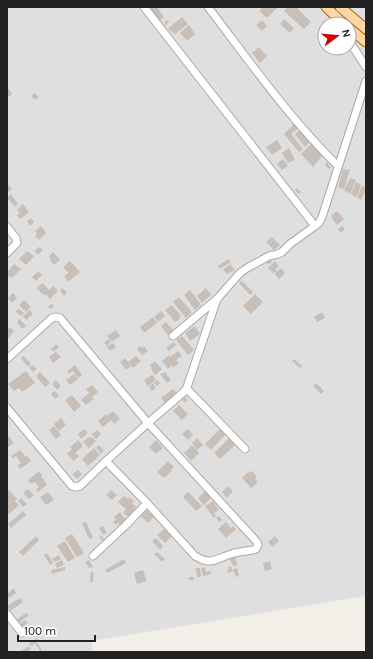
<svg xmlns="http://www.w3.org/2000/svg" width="373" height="659" font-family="Karla,sans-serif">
  <rect width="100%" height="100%" fill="#f2efe9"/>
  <path fill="#e0dfdf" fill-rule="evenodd" d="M7 7H366V596L91 641 93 652H7ZM325 24H349V48H325Z"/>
  <g fill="#c7bfb8">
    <polygon points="149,7 157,7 164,17 160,21"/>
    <polygon points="263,7 278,7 267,18 259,11"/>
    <polygon points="288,7 296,7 311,22 304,29 284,11"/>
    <polygon points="182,17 188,24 175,34 168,29"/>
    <polygon points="284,19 294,28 290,33 280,24"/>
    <polygon points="167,20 169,22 165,26 163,25 165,24 165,21"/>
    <polygon points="262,20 267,26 262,31 256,25"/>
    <polygon points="189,25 195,34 187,41 180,33"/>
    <polygon points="259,47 267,56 260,63 252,53"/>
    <polygon points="7,87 12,94 9,97 7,94"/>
    <polygon points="34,93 39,97 35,100 31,96"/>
    <polygon points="294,124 298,128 291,134 303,149 299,152 284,134"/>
    <polygon points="300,130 310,142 305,147 295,134"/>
    <polygon points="277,140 282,148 272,155 266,147"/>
    <polygon points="311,144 322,156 313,167 301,154"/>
    <polygon points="289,148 295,160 288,163 282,153"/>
    <polygon points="283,159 288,166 282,170 277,164"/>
    <polygon points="327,162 331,168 329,169 325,165"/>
    <polygon points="343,169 350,170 344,189 338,187"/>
    <polygon points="350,178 356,180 350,194 344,190"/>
    <polygon points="356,182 361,185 356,198 351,194"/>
    <polygon points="7,184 12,189 7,193"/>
    <polygon points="362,185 366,188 366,190 361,200 357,198"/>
    <polygon points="297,188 301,192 298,194 295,190"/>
    <polygon points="11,194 18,204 15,207 7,198"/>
    <polygon points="23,204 29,212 20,219 17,215 20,213 17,210"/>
    <polygon points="337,211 344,219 337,225 332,219 333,218 331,216"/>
    <polygon points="31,218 34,222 30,226 27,221"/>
    <polygon points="41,226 46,233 39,240 35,236 37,234 35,231"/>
    <polygon points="342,226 345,229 341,233 338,229"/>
    <polygon points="272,237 280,245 274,250 266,242"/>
    <polygon points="39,247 43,250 38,255 34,251"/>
    <polygon points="27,251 34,256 26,265 19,259"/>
    <polygon points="53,252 60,260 54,265 50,261 51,260 49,256"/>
    <polygon points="228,259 231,262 220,269 218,266"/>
    <polygon points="271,260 272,262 268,265 266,262"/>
    <polygon points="70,261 80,272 68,282 64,276 69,273 63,267"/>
    <polygon points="275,261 279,266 275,269 277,272 281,268 285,273 279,279 275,274 276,273 274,272 273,273 268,268"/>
    <polygon points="14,264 21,269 12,278 7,275 7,272"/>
    <polygon points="230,264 235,270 227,274 223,270"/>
    <polygon points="38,271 42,275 36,281 32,277"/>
    <polygon points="242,281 253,292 250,295 239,283"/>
    <polygon points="43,283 49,290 53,286 58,291 50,299 46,294 45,296 36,288"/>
    <polygon points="62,288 67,292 64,296 60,290"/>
    <polygon points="206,288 211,295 202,303 197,296"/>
    <polygon points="190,290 201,305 195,310 184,295"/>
    <polygon points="13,293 17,298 12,303 8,298"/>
    <polygon points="255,294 263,302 251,314 243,306"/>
    <polygon points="179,297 192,312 186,318 173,302"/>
    <polygon points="24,300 31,307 26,312 19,305"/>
    <polygon points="52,304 54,306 51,309 48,307"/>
    <polygon points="172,305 181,316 179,318 180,319 175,322 165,310"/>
    <polygon points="19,309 24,313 21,316 15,311"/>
    <polygon points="30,310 33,314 26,320 23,316"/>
    <polygon points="161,311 165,316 158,322 154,317"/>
    <polygon points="322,312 325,318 317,322 314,317"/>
    <polygon points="153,317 157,323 144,333 140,327"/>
    <polygon points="20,319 26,326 22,329 17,322"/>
    <polygon points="166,322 173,330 168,335 161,326"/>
    <polygon points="195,326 200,334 190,341 185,333"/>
    <polygon points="10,327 14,331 7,340 7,330"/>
    <polygon points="116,330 120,336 112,342 107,336"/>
    <polygon points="182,336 194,350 188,355 176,340"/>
    <polygon points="108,339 111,342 107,346 104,343"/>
    <polygon points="174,342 176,345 169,351 166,348"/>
    <polygon points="113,343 114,344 116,347 110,351 107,347"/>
    <polygon points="56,344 59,347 55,351 54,350 52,351 51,349"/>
    <polygon points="140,346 142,348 144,346 148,351 142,355 137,349"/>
    <polygon points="178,351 182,356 176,360 179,363 173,368 172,365 168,369 162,361 169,355 170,357"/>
    <polygon points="56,352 61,357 53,363 49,357"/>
    <polygon points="24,356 31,364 28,367 21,358"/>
    <polygon points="136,356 141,361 133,368 128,362"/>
    <polygon points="125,358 131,366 126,370 120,362"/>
    <polygon points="294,359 302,366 300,368 292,361"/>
    <polygon points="155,361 162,369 155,375 151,369 152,368 150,365"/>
    <polygon points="33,365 37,369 33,372 29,368"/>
    <polygon points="75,365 82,375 78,378 73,371 69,374 67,371"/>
    <polygon points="26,371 35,383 22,392 19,388 14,391 8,384"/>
    <polygon points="40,372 50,383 45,387 36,376"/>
    <polygon points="165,372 171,380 167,383 160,374 161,373 162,374"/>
    <polygon points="74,374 78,379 70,385 66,380"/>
    <polygon points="152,375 156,380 148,386 144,380"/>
    <polygon points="56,380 61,386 57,390 52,384"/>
    <polygon points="157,380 160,383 157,386 154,383"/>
    <polygon points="153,383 156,388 152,391 149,387"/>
    <polygon points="316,383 324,391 321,394 313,386"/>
    <polygon points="92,385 98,392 92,397 94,399 86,405 81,400 89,393 86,389"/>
    <polygon points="173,389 176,393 165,403 161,398"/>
    <polygon points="55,391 59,396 55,399 51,394"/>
    <polygon points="72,395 81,406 74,412 65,400"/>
    <polygon points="185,397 188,400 185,403 182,400"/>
    <polygon points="179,405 188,414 182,420 173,411"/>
    <polygon points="113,411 120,419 114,424 111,420 103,427 98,421 106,414 107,416"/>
    <polygon points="61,418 66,425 59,431 54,424"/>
    <polygon points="54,426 61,435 56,439 49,430"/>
    <polygon points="84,429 88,433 81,439 78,434"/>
    <polygon points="188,429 193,435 188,440 182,434"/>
    <polygon points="220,429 225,435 211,450 205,444"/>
    <polygon points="97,430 101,434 96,439 92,434"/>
    <polygon points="7,434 14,443 7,448"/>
    <polygon points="88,437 90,438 92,437 96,441 89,448 83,442"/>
    <polygon points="197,438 203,445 197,450 192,443"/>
    <polygon points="229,438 235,445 220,459 214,453"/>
    <polygon points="78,440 83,446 75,453 79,456 74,461 67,454 72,449 70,447"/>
    <polygon points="156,440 163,448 156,454 149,447"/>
    <polygon points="99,445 104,451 101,454 96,448"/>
    <polygon points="192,445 199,453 191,461 184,453"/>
    <polygon points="94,448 100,455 88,466 82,459"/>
    <polygon points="20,450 26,457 27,456 31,461 20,469 18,465 21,463 16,456 13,458 11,456"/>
    <polygon points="168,461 174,467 171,470 172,471 164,478 157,472"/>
    <polygon points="78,470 82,474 77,479 72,474"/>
    <polygon points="39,471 42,475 41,476 47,485 38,492 36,489 39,487 35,482 31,484 28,480"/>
    <polygon points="249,471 250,473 252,471 257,477 255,479 258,482 251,488 242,478"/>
    <polygon points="228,486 233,491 227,498 222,492"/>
    <polygon points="28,489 34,495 29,499 23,493"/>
    <polygon points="9,490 17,499 15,501 19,505 9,514 7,512 7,493"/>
    <polygon points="111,490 117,495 112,500 106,495"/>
    <polygon points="206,490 212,497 204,505 198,498"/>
    <polygon points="48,492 54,500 46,505 40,497"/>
    <polygon points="188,492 202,506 196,511 183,497"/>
    <polygon points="124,496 128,499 129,497 134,501 132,503 136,507 128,517 123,513 126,509 118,502"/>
    <polygon points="21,498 27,504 23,507 18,501"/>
    <polygon points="213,501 219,510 214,513 216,516 214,518 205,506"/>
    <polygon points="147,510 154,517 148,523 141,516"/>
    <polygon points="23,511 26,515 11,528 8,524"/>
    <polygon points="120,512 126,520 120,525 118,523 116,525 113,522 116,520 114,517"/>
    <polygon points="219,516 222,520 219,522 216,518"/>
    <polygon points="86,522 93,538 89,539 82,523"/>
    <polygon points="226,522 231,528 233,526 236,529 226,538 218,529"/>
    <polygon points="103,526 107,533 103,535 99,528"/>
    <polygon points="165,528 172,536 165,543 157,535"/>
    <polygon points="72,534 84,553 77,557 65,538"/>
    <polygon points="101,535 104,540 102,541 99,536"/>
    <polygon points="36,536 39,540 23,556 19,552"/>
    <polygon points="275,536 279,541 272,547 268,542"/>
    <polygon points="156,538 163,546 160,550 152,541"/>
    <polygon points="65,541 75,558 68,562 57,546"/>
    <polygon points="157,552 165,559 162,562 154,554"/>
    <polygon points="47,553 53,563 50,565 44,555"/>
    <polygon points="234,554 238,565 233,566 229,556"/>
    <polygon points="59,555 61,559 54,562 52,559"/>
    <polygon points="124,559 126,563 107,573 105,570"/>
    <polygon points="62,560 64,565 57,568 55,563"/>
    <polygon points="89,560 93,567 89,568 85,562"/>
    <polygon points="270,561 272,569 265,571 263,563"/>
    <polygon points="231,566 233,571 228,573 227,570 229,570 228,567"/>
    <polygon points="65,567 65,570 52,574 51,570"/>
    <polygon points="205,567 206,572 211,571 211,574 203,576 201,568"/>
    <polygon points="196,568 200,568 201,577 197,577"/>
    <polygon points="237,568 239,576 236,577 233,569"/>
    <polygon points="143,570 147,581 137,584 134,573"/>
    <polygon points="91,572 94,573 93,582 90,582"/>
    <rect x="189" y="577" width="5" height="3"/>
    <polygon points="14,588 16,593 9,598 7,594"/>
    <polygon points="20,598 23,602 10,611 7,606"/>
    <polygon points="26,613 29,615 19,623 16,620"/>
    <polygon points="25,620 28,623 22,628 19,625"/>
    <polygon points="37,638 39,641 32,645 33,646 32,647 29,643"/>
    <polygon points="38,643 42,651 40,652 38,647 37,647 35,644"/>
    <polygon points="29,646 31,649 26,652 20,652"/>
  </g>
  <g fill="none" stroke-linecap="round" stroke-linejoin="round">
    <defs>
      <g id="minor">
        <polyline points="144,7 315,226"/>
        <path d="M208 7C250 62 289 118 338 166"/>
        <polyline points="349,37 353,47 366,67"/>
        <polyline points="7,227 16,238 17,243 7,253"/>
        <polyline points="173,336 217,299 240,273 247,268 269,256 278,254 282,252 290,244 319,223 322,217 366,81"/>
        <path d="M7 359 52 318 56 317 60 318 148 423 257 542 258 545 256 549 253 550C246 551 238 552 231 554 215 559 212 566 195 556L147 503 106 461"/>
        <polyline points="186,390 188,390 190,392 245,449"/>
        <polyline points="7,408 72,486 76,487 80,486 106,461 148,423 186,390 217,299"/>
        <polyline points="93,556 125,526 147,503"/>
        <polyline points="7,614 22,633"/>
      </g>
      <g id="major">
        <polyline points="326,7 344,24"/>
        <polyline points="340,7 366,29"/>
        <polyline points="349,28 366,42"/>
      </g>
    </defs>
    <use href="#minor" stroke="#a9a9a9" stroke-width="9"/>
    <use href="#major" stroke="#a06b00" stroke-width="11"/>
    <use href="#minor" stroke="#fff" stroke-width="7"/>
    <use href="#major" stroke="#fcd6a4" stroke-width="9"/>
  </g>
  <rect width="373" height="659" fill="none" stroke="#222222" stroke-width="16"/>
  <g transform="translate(337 36) rotate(74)"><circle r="19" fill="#ffffff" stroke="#a7a7a7"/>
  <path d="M0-3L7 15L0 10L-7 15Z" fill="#d40000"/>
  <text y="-6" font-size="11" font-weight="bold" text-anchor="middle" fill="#222222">N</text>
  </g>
  <path d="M18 635v6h77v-6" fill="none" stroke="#222222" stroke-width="2"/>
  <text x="24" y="635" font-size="12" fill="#222222" stroke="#ffffff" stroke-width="3" paint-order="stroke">100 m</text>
</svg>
